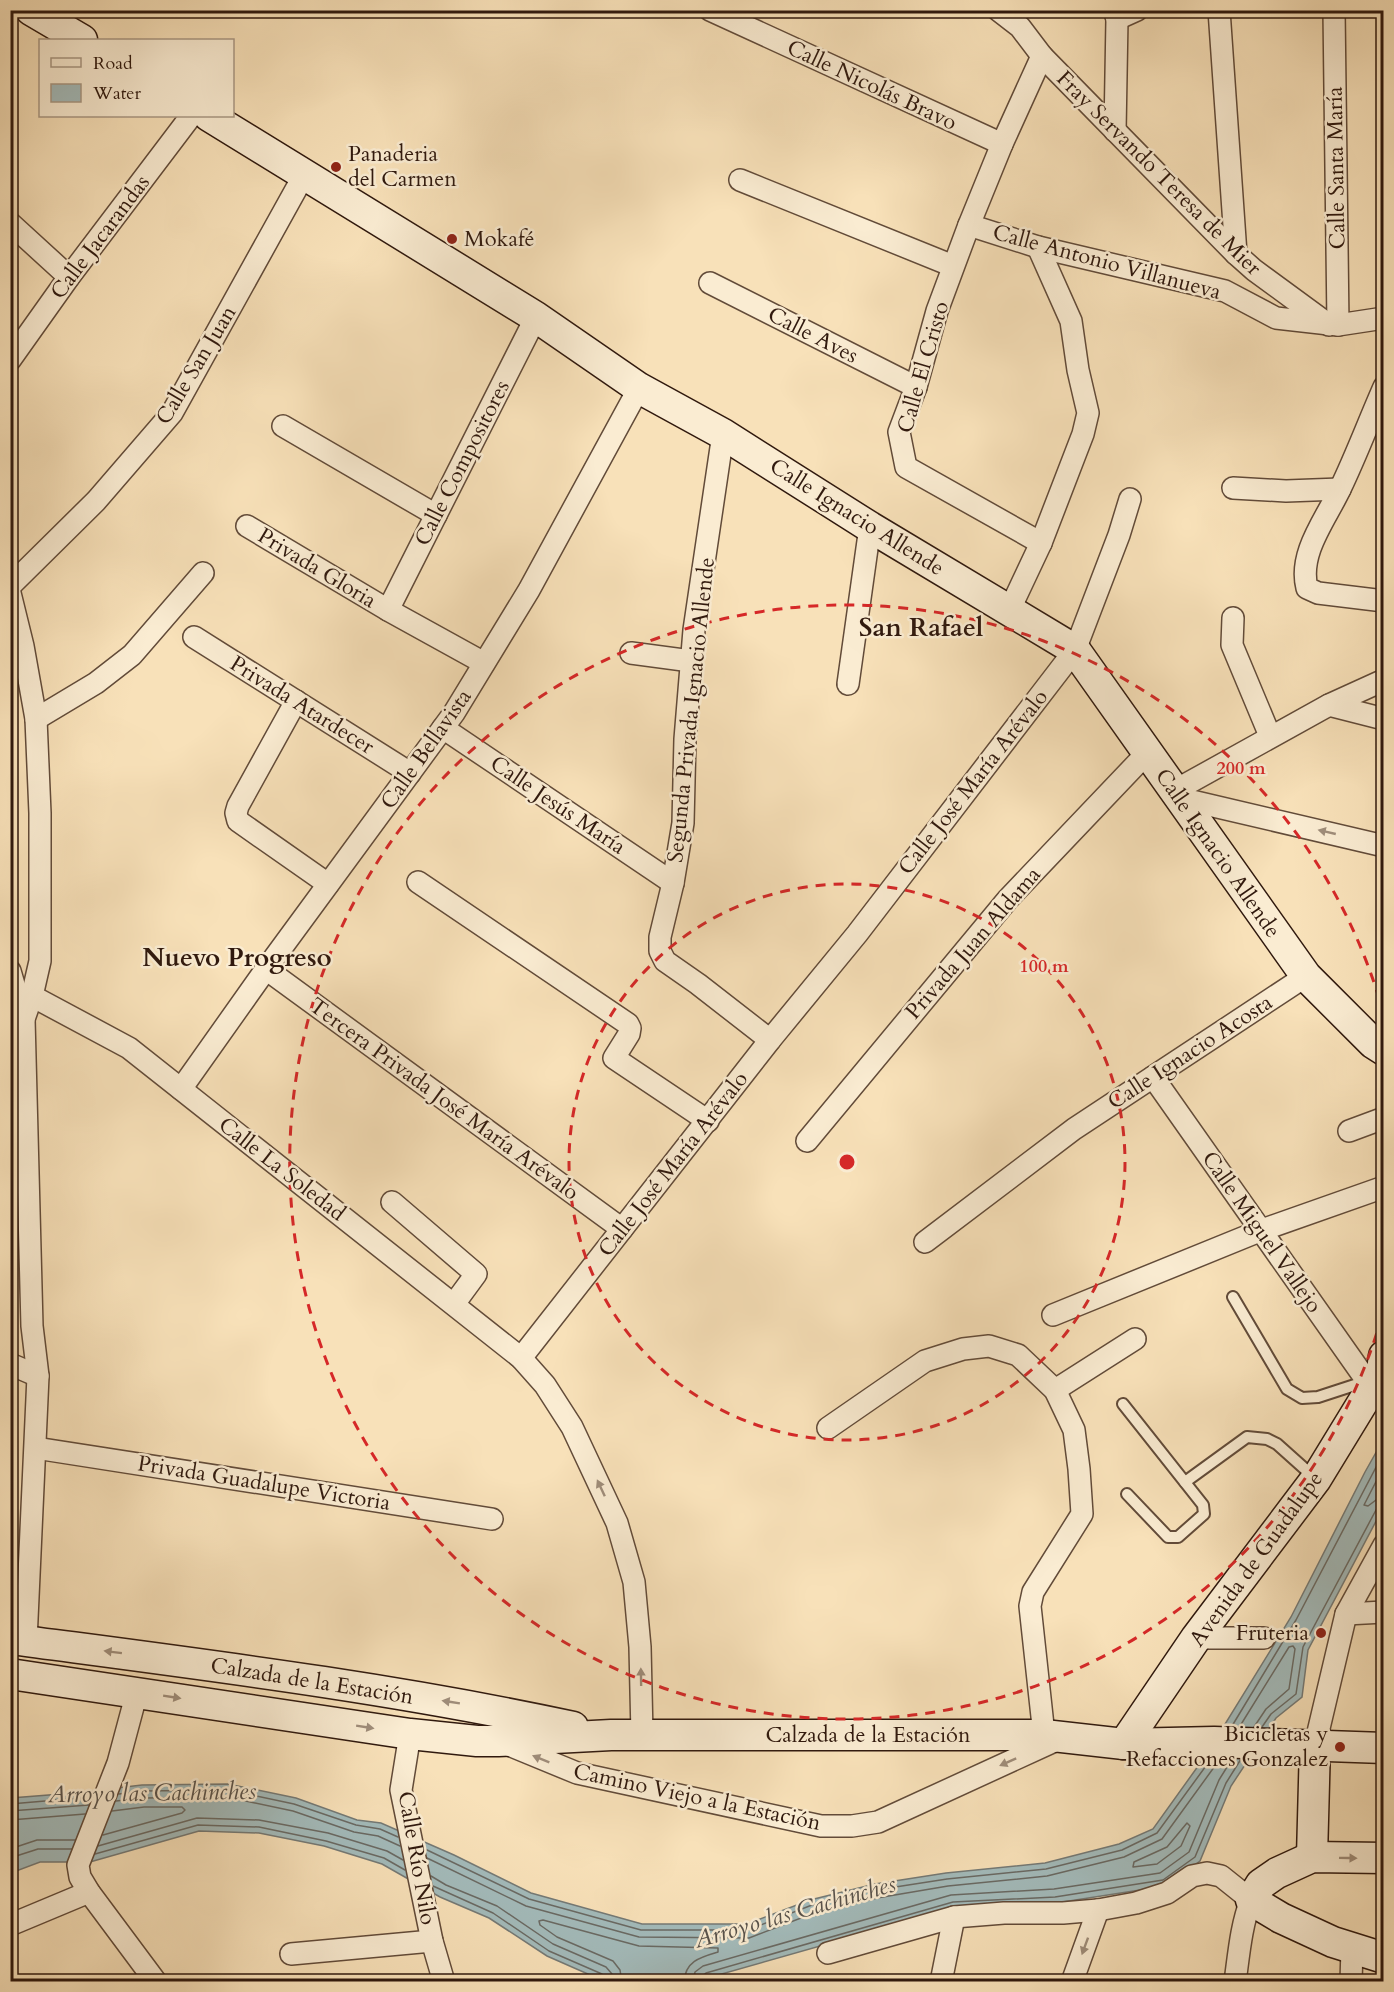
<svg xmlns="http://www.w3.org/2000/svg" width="1394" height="1992" font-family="Cardo,serif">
  <rect width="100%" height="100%" fill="#f8e1b9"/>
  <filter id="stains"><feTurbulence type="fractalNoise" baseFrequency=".00333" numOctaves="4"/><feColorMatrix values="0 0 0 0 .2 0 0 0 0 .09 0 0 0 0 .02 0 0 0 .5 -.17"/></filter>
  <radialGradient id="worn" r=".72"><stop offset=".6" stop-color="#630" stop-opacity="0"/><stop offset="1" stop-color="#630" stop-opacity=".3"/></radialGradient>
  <polygon fill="#a3bbbb" stroke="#757a76" stroke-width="1.5" points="1383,1440 1383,1508 1308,1650 1302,1697 1276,1718 1231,1786 1200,1861 1166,1886 1056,1903 954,1908 697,1981 606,1982 547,1956 489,1918 440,1897 382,1864 324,1846 259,1833 199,1831 90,1862 40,1862 11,1873 11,1798 74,1793 142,1785 228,1784 296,1798 357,1820 381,1823 454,1855 531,1893 642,1924 747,1924 810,1900 875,1884 946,1873 1045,1863 1119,1844 1153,1829 1206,1755 1291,1617 1365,1472"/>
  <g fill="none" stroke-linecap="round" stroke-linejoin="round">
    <g stroke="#6a6a64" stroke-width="1.5">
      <polyline points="1384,1466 1364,1505 1368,1506 1376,1500 1384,1499"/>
      <polyline points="1232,1726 1296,1620 1384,1452"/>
      <polyline points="1240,1726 1289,1647 1293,1646 1295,1649 1289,1689 1266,1709 1254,1727"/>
      <polyline points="1262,1727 1271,1714 1296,1694 1303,1647 1376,1510 1379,1507 1384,1507"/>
      <polyline points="119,1794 142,1791 228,1790 294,1804 356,1825 380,1829 398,1837"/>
      <polyline points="116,1801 143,1798 227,1797 293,1811 354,1832 378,1836 400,1846"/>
      <polyline points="10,1804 92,1797"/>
      <polyline points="10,1811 89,1805"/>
      <polyline points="10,1820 85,1814"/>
      <polygon points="1187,1823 1190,1826 1181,1846 1157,1864 1133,1867 1134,1862 1167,1847"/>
      <polyline points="103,1835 182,1813 185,1810 182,1807 144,1807 112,1811"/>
      <polyline points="98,1846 197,1818 259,1820 328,1833 387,1851 403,1860"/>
      <polyline points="10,1849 37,1840 75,1840"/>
      <polyline points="425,1849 529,1899 641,1930 748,1930 812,1905 876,1890 947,1879 1046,1869 1122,1850 1157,1833 1211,1759"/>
      <polyline points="95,1854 198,1825 259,1827 326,1841 384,1858 405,1870"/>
      <polyline points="10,1858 38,1849 72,1849"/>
      <polyline points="427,1858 526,1906 639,1937 749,1938 814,1913 877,1898 948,1886 1047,1876 1124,1857 1162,1839 1220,1759"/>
      <polyline points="431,1876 446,1885 497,1906 553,1944 606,1967 612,1974 613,1982"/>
      <polyline points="433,1886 493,1913 549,1951 602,1974 606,1982"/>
      <path d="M622 1982 620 1970 613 1961 557 1937 540 1925 539 1921 543 1920 639 1946 718 1948V1952C701 1957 685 1961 684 1982"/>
      <polyline points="693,1982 695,1972 703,1966 951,1895 1054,1889 1160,1873 1189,1852 1219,1780 1232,1759"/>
      <polyline points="701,1982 702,1976 706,1973 953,1902 1055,1897 1163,1880 1195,1857 1226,1783 1241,1759"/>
    </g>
    <defs>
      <g id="lane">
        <polyline points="1233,1297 1287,1389 1302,1398 1318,1397 1367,1381"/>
        <polyline points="1123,1404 1203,1505 1204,1514 1178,1537 1168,1537 1127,1494"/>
        <polyline points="1185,1482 1247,1437 1267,1439 1277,1444 1315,1478"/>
      </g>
      <g id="street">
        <polyline points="710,10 1002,144"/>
        <polyline points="998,10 1020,27 1042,56 1236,254 1254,270 1329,325"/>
        <polyline points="1114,10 1117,19 1115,131"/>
        <polyline points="1219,10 1236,254"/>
        <polyline points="1334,10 1338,325"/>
        <polyline points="1117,19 1137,10"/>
        <polyline points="740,180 953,266"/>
        <polyline points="10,223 69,277"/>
        <polyline points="969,225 1038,247 1225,291 1276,318 1338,325 1384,318"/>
        <polyline points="710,283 916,387"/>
        <polyline points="10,360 69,277 191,116"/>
        <path d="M1384 387C1369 421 1356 456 1340 489 1326 519 1298 553 1307 588L1318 593 1384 601"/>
        <polyline points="283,426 436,515"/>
        <polyline points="723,434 694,630 685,739 683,823 673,883 660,937 660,951 665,961 698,984 770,1040"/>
        <polyline points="1233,488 1286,491 1340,489"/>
        <polyline points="247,526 388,610 484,663"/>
        <polyline points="1041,543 906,467 899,432 916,387 937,311 969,225 1002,144 1042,56"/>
        <polyline points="10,586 96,501 172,413 304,175"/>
        <polyline points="10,593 23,646 36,719 40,813 40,961 32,996 24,1019 32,1326 38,1376 26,1641"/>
        <polyline points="388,610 536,317"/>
        <polyline points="1009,611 1041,543 1083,434 1088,413 1078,370 1071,321 1038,247"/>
        <polyline points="1233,618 1232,645 1270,736"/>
        <polyline points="194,637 410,773"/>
        <polyline points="631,653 691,661"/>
        <polyline points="848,684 870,527"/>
        <polyline points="296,701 238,806 236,813 238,821 328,884"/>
        <polyline points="1329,705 1384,719"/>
        <polyline points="36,719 96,683 132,655 203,573"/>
        <polyline points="443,728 673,883"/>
        <polyline points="1174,791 1329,705 1384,680"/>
        <polyline points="1179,798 1384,846"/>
        <polyline points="418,882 628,1024 630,1028 629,1034 614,1058 708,1121"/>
        <polyline points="266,969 622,1229"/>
        <polyline points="10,971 24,1019"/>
        <polyline points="32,996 129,1048 521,1358 545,1385 572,1427 617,1523 634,1582 640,1647 642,1735"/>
        <polyline points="1153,1077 1367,1381 1384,1391"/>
        <polyline points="181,1089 266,969 454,713 529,590 639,388"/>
        <polyline points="1349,1131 1384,1118"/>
        <polyline points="807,1141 1008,899 1147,753"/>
        <polyline points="392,1202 476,1274 454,1304"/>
        <polyline points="925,1242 1074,1129 1306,976"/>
        <polyline points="1053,1315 1262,1230 1384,1187"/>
        <polyline points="521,1358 770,1040 857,934 1075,650 1119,535 1130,499"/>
        <polyline points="10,1364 38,1376"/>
        <polyline points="1055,1390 1135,1339"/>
        <polyline points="828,1428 925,1361 963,1349 989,1346 1018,1355 1055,1390 1074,1430 1079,1469 1082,1514 1033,1592 1030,1606 1044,1735"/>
        <polyline points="36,1448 492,1519"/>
        <polyline points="1346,1614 1384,1612"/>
        <polyline points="1196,1638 1264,1638"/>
        <polyline points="137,1692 118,1763 78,1865 80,1877 89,1892 156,1982"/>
        <polyline points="410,1734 401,1790 432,1941 444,1982"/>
        <polyline points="504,1743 577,1773 821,1826 852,1826 878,1822 1061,1738"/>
        <polyline points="1315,1745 1346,1614 1384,1545"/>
        <polyline points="10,1925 89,1892"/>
        <path d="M828 1953 954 1917 1004 1913H1063L1098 1910 1136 1903 1167 1893 1192 1876 1207 1873 1221 1876 1251 1900C1241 1926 1239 1953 1235 1982"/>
        <polyline points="291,1954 432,1941"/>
        <polyline points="941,1982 954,1917"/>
        <polyline points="1072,1982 1098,1910"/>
        <polyline points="1351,1982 1352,1948"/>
      </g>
      <g id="secondary">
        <polyline points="31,10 82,40"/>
        <polyline points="209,116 536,317 639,388 723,434 870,527 1075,650 1306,976 1373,1043 1384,1050"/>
        <path d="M10 1639C198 1664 388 1687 573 1727"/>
        <polyline points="10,1674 410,1734 477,1741 498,1741 611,1735 1044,1735 1124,1744 1214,1742 1384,1748"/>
        <polyline points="1124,1744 1196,1638 1316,1479 1374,1384 1382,1370 1384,1356"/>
        <polyline points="1312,1857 1315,1745"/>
        <polyline points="1384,1858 1312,1857 1277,1873 1261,1884 1251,1900 1281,1918 1333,1942 1384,1958"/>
      </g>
    </defs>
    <use href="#lane" stroke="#624b39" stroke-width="14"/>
    <use href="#street" stroke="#624b39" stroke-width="24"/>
    <use href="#secondary" stroke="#30190e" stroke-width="33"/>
    <use href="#lane" stroke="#faecd2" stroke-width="10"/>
    <use href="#street" stroke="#faecd2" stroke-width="21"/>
    <use href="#secondary" stroke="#faecd2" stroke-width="30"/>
  </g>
  <defs><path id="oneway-solid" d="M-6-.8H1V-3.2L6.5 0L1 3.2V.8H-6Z" transform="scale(1.5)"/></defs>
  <g fill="#9f8d7a">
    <use href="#oneway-solid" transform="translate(1327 832) rotate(-167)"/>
    <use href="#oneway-solid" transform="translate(601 1488) rotate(-115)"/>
    <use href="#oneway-solid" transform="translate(113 1652) rotate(-173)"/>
    <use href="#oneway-solid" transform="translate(641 1677) rotate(-91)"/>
    <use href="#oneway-solid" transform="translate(172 1697) rotate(9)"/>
    <use href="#oneway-solid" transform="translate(451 1702) rotate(-171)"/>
    <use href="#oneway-solid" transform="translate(365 1727) rotate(9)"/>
    <use href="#oneway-solid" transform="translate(541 1759) rotate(-158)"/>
    <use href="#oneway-solid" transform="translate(1008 1762) rotate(156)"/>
    <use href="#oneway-solid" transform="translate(1348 1858) rotate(1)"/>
    <use href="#oneway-solid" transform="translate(1085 1946) rotate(110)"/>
  </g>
  <g fill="none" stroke="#d62828" stroke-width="3" stroke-dasharray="10 8">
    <circle cx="847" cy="1162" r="278"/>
    <path d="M1382 1316A557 557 0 1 1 1382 1008"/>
  </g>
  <g fill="#8f2418" stroke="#faecd2" stroke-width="2">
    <circle cx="336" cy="167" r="6"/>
    <circle cx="452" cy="239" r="6"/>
    <circle cx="1321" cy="1633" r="6"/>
    <circle cx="1340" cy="1747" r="6"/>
  </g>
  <g text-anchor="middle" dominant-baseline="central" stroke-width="5" stroke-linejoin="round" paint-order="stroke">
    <g font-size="22" fill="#30190e" stroke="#faecd2">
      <text transform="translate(872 85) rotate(25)">Calle Nicolás Bravo</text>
      <text transform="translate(1336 168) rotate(-91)">Calle Santa María</text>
      <text transform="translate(1159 173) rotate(45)">Fray Servando Teresa de Mier</text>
      <text transform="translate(100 237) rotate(-53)">Calle Jacarandas</text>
      <text transform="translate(1107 262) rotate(15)">Calle Antonio Villanueva</text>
      <text transform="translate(813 335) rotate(27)">Calle Aves</text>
      <text transform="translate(196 365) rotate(-59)">Calle San Juan</text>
      <text transform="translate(923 367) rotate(-74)">Calle El Cristo</text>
      <text transform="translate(462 463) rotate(-63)">Calle Compositores</text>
      <text transform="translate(857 517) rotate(32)">Calle Ignacio Allende</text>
      <text transform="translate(317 568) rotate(31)">Privada Gloria</text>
      <text transform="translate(302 705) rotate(32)">Privada Atardecer</text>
      <text transform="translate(691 710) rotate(-84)">Segunda Privada Ignacio Allende</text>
      <text transform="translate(426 749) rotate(-55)">Calle Bellavista</text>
      <text transform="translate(973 782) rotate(-52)">Calle José María Arévalo</text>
      <text transform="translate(558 805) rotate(34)">Calle Jesús María</text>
      <text transform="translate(1218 853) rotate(55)">Calle Ignacio Allende</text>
      <text transform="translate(973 943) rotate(-49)">Privada Juan Aldama</text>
      <text transform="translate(1190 1052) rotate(-33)">Calle Ignacio Acosta</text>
      <text transform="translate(444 1099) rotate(36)">Tercera Privada José María Arévalo</text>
      <text transform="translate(673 1164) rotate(-52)">Calle José María Arévalo</text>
      <text transform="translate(282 1169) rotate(38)">Calle La Soledad</text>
      <text transform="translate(1262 1232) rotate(55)">Calle Miguel Vallejo</text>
      <text transform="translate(264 1483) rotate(9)">Privada Guadalupe Victoria</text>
      <text transform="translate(1256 1559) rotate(-54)">Avenida de Guadalupe</text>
      <text transform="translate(312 1681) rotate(9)">Calzada de la Estación</text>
      <text x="868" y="1735">Calzada de la Estación</text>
      <text transform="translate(697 1797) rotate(12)">Camino Viejo a la Estación</text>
      <text transform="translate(417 1858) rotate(80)">Calle Río Nilo</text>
    </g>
    <g font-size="22" fill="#30190e" stroke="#faecd2" text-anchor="start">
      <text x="348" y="154">Panaderia<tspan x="348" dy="25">del Carmen</tspan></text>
      <text x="464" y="239">Mokafé</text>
      <text x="1309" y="1633" text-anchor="end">Fruteria</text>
      <text x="1328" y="1734" text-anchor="end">Bicicletas y<tspan x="1328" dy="25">Refacciones Gonzalez</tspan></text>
    </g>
    <g font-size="24" font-style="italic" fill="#58524b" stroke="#faecd2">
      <text transform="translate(152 1793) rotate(-1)">Arroyo las Cachinches</text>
      <text transform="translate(795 1912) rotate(-16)">Arroyo las Cachinches</text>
    </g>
    <g font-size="26" font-weight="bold" fill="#30190e" stroke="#faecd2">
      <text x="921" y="627">San Rafael</text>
      <text x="237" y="957">Nuevo Progreso</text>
    </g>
  </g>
  <circle cx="847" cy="1162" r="9" fill="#d62828" stroke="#faecd2" stroke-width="3"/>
  <g font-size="18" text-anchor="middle" font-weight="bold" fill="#d62828" stroke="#faecd2" stroke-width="5" stroke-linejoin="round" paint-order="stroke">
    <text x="1241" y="774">200 m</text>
    <text x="1044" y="972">100 m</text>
  </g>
  <rect width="1394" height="1992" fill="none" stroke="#f8e1b9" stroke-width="36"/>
  <rect x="12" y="12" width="1370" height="1968" fill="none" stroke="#30190e" stroke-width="3"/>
  <rect x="18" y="18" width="1358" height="1956" fill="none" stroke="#30190e" stroke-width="1.5"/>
  <rect x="39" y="39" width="195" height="78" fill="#faecd2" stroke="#a99884" stroke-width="1.5"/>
  <rect x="51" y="58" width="30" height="9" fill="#faecd2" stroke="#a99884" stroke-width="1.5"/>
  <text x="93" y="69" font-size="18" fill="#30190e">Road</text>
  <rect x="51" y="84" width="30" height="18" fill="#a3bbbb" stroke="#a99884" stroke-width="1.5"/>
  <text x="93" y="99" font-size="18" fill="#30190e">Water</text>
  <rect width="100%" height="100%" filter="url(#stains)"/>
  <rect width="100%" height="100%" fill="url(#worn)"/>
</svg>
